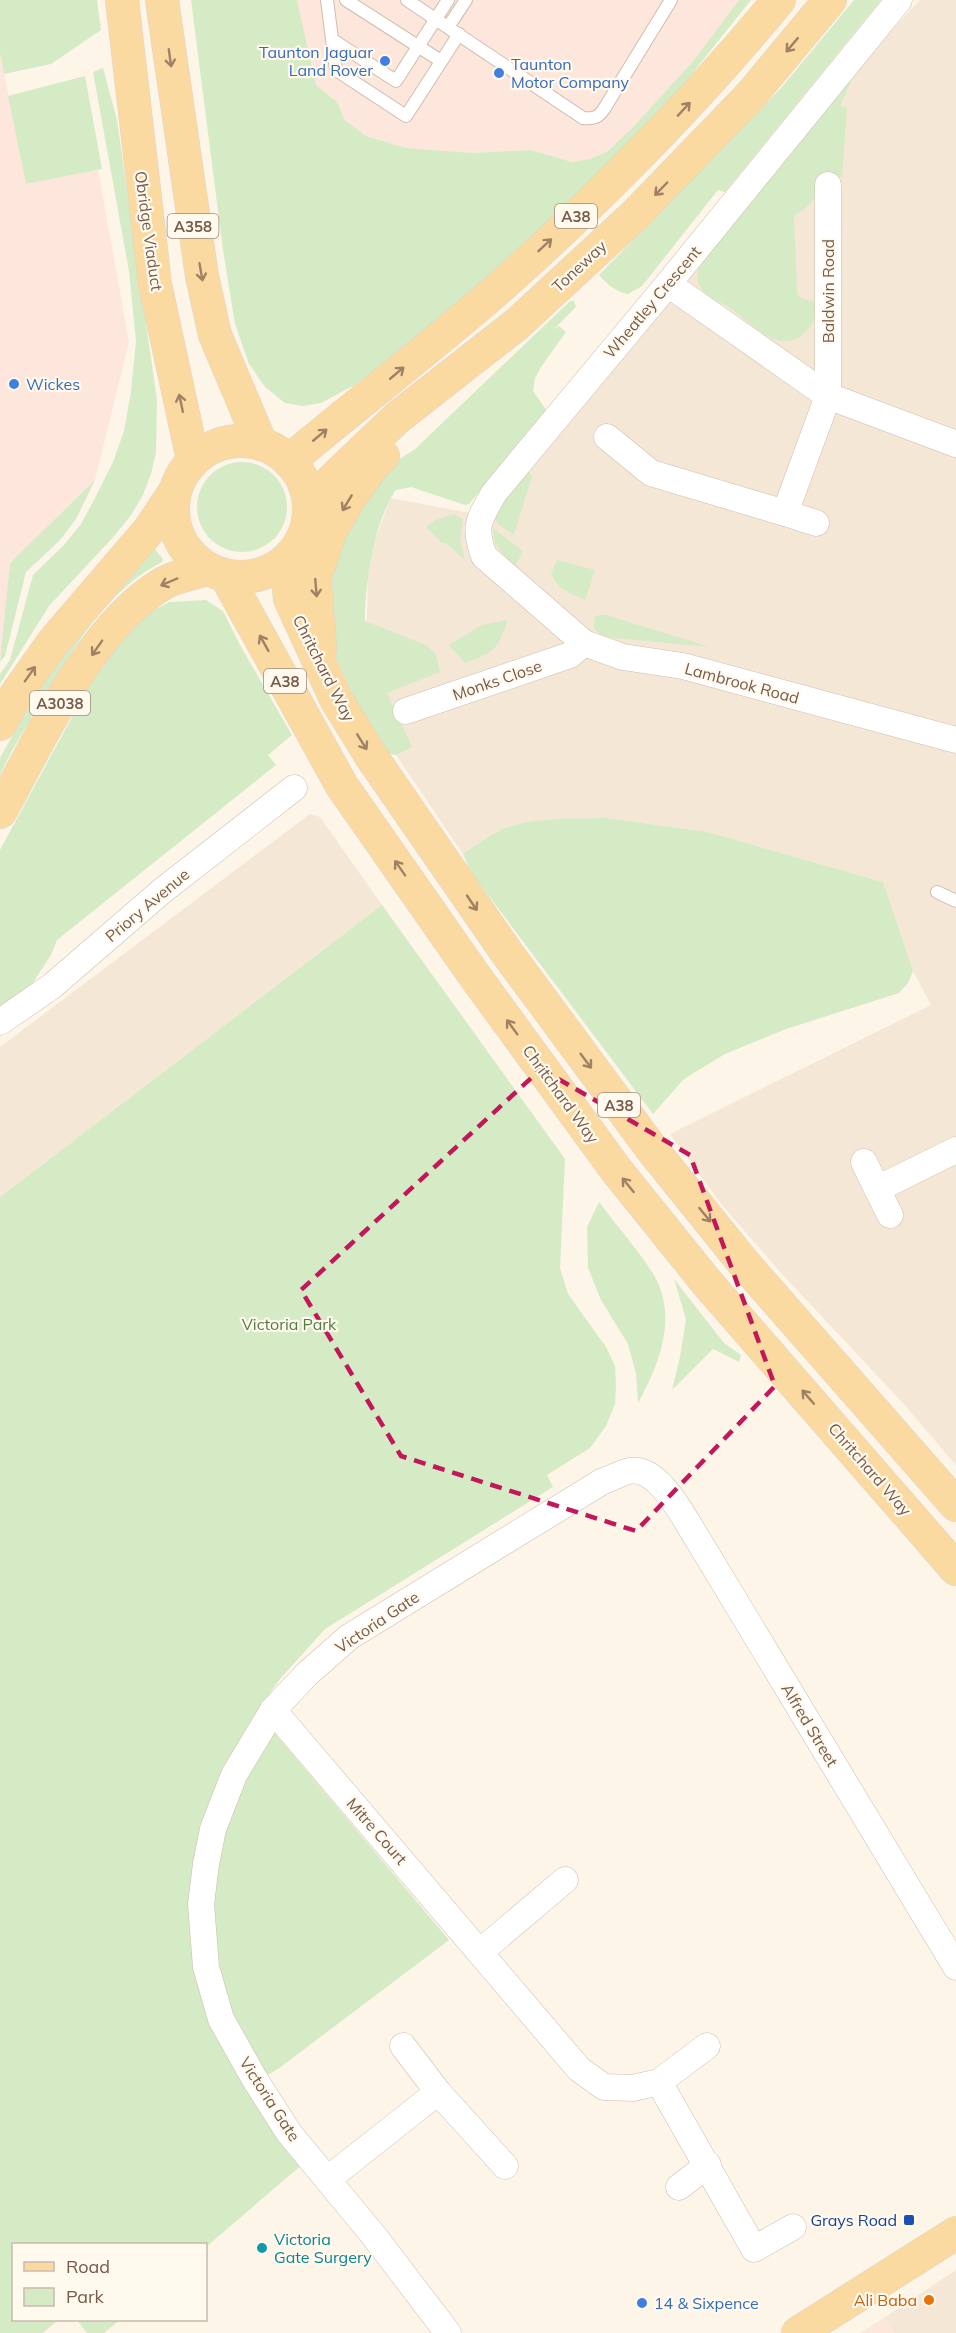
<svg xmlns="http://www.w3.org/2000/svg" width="956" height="2333" font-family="Mulish,sans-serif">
  <rect width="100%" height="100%" fill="#fdf5e8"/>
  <g fill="#f4e7d6">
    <polygon points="920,0 956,0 956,1465 902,1402 782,1274 722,1205 670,1134 931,1005 913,971 883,882 708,832 606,818 558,819 512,826 486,838 463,854 396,755 387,736 366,654 368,575 374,544 390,498 486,516 845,80"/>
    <polygon points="310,814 320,817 382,905 0,1197 0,1047"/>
    <polygon points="956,2270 956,2333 895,2333 884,2318"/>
  </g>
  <g fill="#fde6dc">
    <polygon points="297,0 739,0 694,60 634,126 608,151 590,159 572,162 531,150 473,153 406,148 366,136 345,120 337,102 316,85"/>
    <polygon points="0,53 26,184 98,170 129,342 95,480 10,563 2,654 0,657"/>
    <polygon points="884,2318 895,2333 860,2333"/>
  </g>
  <g fill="#d4ebc6">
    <polygon points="0,0 97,0 101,30 51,64 4,74 0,53"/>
    <polygon points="191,0 297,0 316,85 337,102 345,120 366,136 406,148 473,153 531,150 572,162 590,159 608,151 634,126 694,60 739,0 751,0 679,90 590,185 544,227 393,358 353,386 321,403 303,406 285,403 265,387 249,364 235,324 223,250"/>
    <path d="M854 0H881L725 192 718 190 642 286 628 294C616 292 607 284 599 275L781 88Z"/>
    <polygon points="103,68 117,120 157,400 156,452 151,474 143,495 131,515 115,535 49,606 0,684 0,674 10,660 33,575 64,545 81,524 94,500 113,462 124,431 131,391 136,341 129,271 93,72"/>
    <polygon points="85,76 102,169 26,184 8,96"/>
    <path d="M845 80 851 81 840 106 847 108 842 177 818 181C818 200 809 206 794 216L797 294 803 299 815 302C816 313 815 324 806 332 777 358 751 321 727 306 715 299 706 299 699 284 694 273 701 260 705 249Z"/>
    <path d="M570 301H574L576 307 553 330 559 326 566 332 541 367 535 378 533 391 547 411 469 504 465 505 411 487 396 490C374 521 365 583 365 621L426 645 436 654 440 672 387 693 412 747 396 755 389 754 362 714 332 650 331 559 375 475 415 449Z"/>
    <circle cx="242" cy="507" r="45"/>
    <polygon points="525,469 532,476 514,535 498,524 494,516"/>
    <polygon points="95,480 76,519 60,540 26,572 5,656 0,662 10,563"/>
    <polygon points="454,514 463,519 460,541 465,560 446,543 442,543 426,527 436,520"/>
    <polygon points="493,528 523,551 516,565 513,566 495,543"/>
    <path d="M155 549 163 559 162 562C108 589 73 648 43 699 28 724 12 748 0 775V758L49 671 152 550Z"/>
    <path d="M557 560 595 570 585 600C568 592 560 591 551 574Z"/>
    <polygon points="206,600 223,611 240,645 292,735 268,755 276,765 57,940 51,955 26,993 0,1013 0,850 93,678 124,634 149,613 169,602"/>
    <polygon points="599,615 606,615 710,647 614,638 602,635 594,629 595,617"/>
    <path d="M508 620C497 650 495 652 465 663L449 645 482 625Z"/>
    <path d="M606 818 708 832 883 882 913 971 908 983 899 993 786 1029 725 1054 684 1079 653 1114 470 871 463 854C478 844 494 831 512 826 542 817 576 819 606 818Z"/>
    <polygon points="382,905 565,1159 560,1268 568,1294 606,1347 615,1366 616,1386 615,1404 606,1426 590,1448 547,1475 553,1487 325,1629 279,1680 257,1712 449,1940 278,2069 249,2085 304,2163 206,2247 206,2244 14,2244 14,2320 58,2320 43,2333 0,2333 0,1197"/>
    <path d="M599 1202C616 1225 636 1247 652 1272 679 1314 660 1363 638 1403L636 1373 628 1344 601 1300 588 1268 587 1227Z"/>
    <polygon points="674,1279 724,1343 741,1355 739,1362 713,1349 672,1390 680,1357 686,1319"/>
    <polygon points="77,2320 120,2320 104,2333 87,2333"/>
  </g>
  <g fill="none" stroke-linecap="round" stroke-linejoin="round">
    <defs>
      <g id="lane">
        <polyline points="327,0 336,70 406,116 459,34"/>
        <polyline points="346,0 441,61"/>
        <path d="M407 0 583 118C593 119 598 118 604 109L671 0"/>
        <polyline points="448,27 466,0"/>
        <polyline points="333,40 396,81 448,0"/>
        <polyline points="937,892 956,901"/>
      </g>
      <g id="street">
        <path d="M899 0 668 284 494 493C479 520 473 525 484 556L584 643 623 657 683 666 956 740"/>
        <polyline points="668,284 828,396 956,444"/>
        <polyline points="607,437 651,473 785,513 828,396 828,185"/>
        <polyline points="785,513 816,523"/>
        <polyline points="406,711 570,655 584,643"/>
        <polyline points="0,1022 52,986 162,891 294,788"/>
        <polyline points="864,1162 877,1189"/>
        <polyline points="890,1215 877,1189 956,1150"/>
        <polyline points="273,1710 579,2069 604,2087 633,2088 659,2082 707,2046"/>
        <polyline points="480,1952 565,1880"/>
        <polyline points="659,2082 754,2249 793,2227"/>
        <polyline points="438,2092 505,2166"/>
        <polyline points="328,2179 438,2092 403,2046"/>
        <polyline points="679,2187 708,2165"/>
        <path d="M448 2333 374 2236 289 2133 254 2078 221 2019 206 1967 201 1904 206 1864 213 1829 234 1775 273 1710 307 1674 349 1637 603 1481C612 1478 621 1473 629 1471 659 1464 686 1522 700 1543L956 1967"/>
      </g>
      <g id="primary">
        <polyline points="122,0 155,284 193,460"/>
        <polyline points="162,0 202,276 215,335 261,444"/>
        <circle cx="241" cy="509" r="68"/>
        <path d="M289 461C359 402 432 347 500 287 600 198 693 104 779 0"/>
        <polyline points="309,512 331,481 397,418 517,324 635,215 751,95 830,0"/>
        <polyline points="286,561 290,599 336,699 371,756 507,953 651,1148 742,1261 956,1505"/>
        <polyline points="226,576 342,786 474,975 617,1171 708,1284 956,1569"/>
        <polyline points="320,648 315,577 330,532 349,499 374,464 383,456"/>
        <polyline points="0,724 17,693 54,641 150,529 175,491"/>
        <path d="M0 812C40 740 91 625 164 583 177 576 194 573 208 569"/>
        <polyline points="798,2333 956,2233"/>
      </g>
    </defs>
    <use href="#lane" stroke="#cfbdad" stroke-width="14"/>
    <use href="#street" stroke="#cfbdad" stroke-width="27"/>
    <use href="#primary" stroke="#dcd4d0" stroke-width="34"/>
    <use href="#lane" stroke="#fff" stroke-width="12"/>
    <use href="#street" stroke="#fff" stroke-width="26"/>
    <use href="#primary" stroke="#fbdaa1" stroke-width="33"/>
  </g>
  <defs><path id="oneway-shaft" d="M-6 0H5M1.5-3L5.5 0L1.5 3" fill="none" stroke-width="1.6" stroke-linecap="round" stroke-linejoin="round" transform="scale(1.5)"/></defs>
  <g stroke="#9f8165">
    <use href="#oneway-shaft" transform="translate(792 45) rotate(130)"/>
    <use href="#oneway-shaft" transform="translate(170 58) rotate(82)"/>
    <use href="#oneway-shaft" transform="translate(684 109) rotate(-47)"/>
    <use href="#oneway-shaft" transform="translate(661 189) rotate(134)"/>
    <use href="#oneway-shaft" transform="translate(545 245) rotate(-43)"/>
    <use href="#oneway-shaft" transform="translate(201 272) rotate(80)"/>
    <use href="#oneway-shaft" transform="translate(397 373) rotate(-40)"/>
    <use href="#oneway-shaft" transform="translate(181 403) rotate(-102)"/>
    <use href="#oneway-shaft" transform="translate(320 435) rotate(-40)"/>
    <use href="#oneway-shaft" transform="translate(347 503) rotate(121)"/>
    <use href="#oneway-shaft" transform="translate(169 582) rotate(157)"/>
    <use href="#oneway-shaft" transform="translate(316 588) rotate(85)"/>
    <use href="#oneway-shaft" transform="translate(264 643) rotate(-119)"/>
    <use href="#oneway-shaft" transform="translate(97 648) rotate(125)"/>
    <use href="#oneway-shaft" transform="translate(30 674) rotate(-55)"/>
    <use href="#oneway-shaft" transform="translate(362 742) rotate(58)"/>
    <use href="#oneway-shaft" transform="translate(400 868) rotate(-125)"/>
    <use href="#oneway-shaft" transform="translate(472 903) rotate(56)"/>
    <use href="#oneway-shaft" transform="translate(512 1027) rotate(-126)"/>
    <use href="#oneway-shaft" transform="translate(586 1061) rotate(53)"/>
    <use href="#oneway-shaft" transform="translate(628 1185) rotate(-129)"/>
    <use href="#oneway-shaft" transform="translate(705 1215) rotate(51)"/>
    <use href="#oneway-shaft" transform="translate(808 1397) rotate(-131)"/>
  </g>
  <path fill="none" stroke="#c2185b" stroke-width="4.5" stroke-dasharray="12 8" stroke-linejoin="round" d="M541 1069 690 1155 775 1386 636 1531 401 1456 301 1290Z"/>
  <g fill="#3f7fe0" stroke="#fff9ee" stroke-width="2">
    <circle cx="385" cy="61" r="6"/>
    <circle cx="499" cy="73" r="6"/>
    <circle cx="14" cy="384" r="6"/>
    <circle cx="642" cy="2303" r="6"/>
  </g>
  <rect fill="#1a4fb4" stroke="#fff9ee" stroke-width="2" x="903" y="2214" width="12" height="12" rx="3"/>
  <circle fill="#0f9aa8" stroke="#fff9ee" stroke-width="2" cx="262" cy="2248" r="6"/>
  <circle fill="#e8710a" stroke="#fff9ee" stroke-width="2" cx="929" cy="2300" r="6"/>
  <g text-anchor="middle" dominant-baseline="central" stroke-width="4.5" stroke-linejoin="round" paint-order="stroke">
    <g fill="#fff9ee" stroke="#a08a7c" stroke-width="1.5">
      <rect x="555" y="204" width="42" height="24" rx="4.5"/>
      <rect x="167.5" y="214" width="51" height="24" rx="4.5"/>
      <rect x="264" y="669" width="42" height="24" rx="4.5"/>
      <rect x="30" y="691" width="60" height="24" rx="4.5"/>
      <rect x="598" y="1093" width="42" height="24" rx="4.5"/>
    </g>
    <g font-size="15" font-weight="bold" fill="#775b4b">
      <text x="576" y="216">A38</text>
      <text x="193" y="226">A358</text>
      <text x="285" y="681">A38</text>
      <text x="60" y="703">A3038</text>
      <text x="619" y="1105">A38</text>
    </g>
    <g font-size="16" fill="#366cbe" stroke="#fff9ee" text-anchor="start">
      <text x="373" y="52" text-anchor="end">Taunton Jaguar<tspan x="373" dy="18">Land Rover</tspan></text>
      <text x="511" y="64">Taunton<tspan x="511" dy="18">Motor Company</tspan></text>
      <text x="26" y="384">Wickes</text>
      <text x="654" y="2303">14 &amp; Sixpence</text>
    </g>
    <g font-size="16" fill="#775b4b" stroke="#fff9ee">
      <text transform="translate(149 231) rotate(82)">Obridge Viaduct</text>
      <text transform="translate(579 266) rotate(-43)">Toneway</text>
      <text transform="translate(828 291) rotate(-90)">Baldwin Road</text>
      <text transform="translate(652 302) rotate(-50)">Wheatley Crescent</text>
      <text transform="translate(324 668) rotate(63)">Chritchard Way</text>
      <text transform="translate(497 680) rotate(-19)">Monks Close</text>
      <text transform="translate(742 683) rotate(15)">Lambrook Road</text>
      <text transform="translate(147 905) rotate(-40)">Priory Avenue</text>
      <text transform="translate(561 1094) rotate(54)">Chritchard Way</text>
      <text transform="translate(870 1469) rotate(49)">Chritchard Way</text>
      <text transform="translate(377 1622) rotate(-34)">Victoria Gate</text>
      <text transform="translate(810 1725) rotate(59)">Alfred Street</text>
      <text transform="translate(377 1831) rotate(49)">Mitre Court</text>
      <text transform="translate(270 2099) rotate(57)">Victoria Gate</text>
    </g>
    <g font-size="16" fill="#547d42" stroke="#fff9ee">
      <text x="289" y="1324">Victoria Park</text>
    </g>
    <g font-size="16" fill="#164399" stroke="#fff9ee" text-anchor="end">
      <text x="897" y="2220">Grays Road</text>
    </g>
    <g font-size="16" fill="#0d838f" stroke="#fff9ee" text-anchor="start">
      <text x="274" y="2239">Victoria<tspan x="274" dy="18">Gate Surgery</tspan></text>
    </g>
    <g font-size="16" fill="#c56008" stroke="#fff9ee" text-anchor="end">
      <text x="917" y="2300">Ali Baba</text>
    </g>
  </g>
  <rect x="12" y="2243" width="195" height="78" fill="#fff9ee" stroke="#c9baad" stroke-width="1.5"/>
  <rect x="24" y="2262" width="30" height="9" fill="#fbdaa1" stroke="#c9baad" stroke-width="1.5"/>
  <text x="66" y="2273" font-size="18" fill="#775b4b">Road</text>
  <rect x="24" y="2288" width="30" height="18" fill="#d4ebc6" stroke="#c9baad" stroke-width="1.5"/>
  <text x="66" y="2303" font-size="18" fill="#775b4b">Park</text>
</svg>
